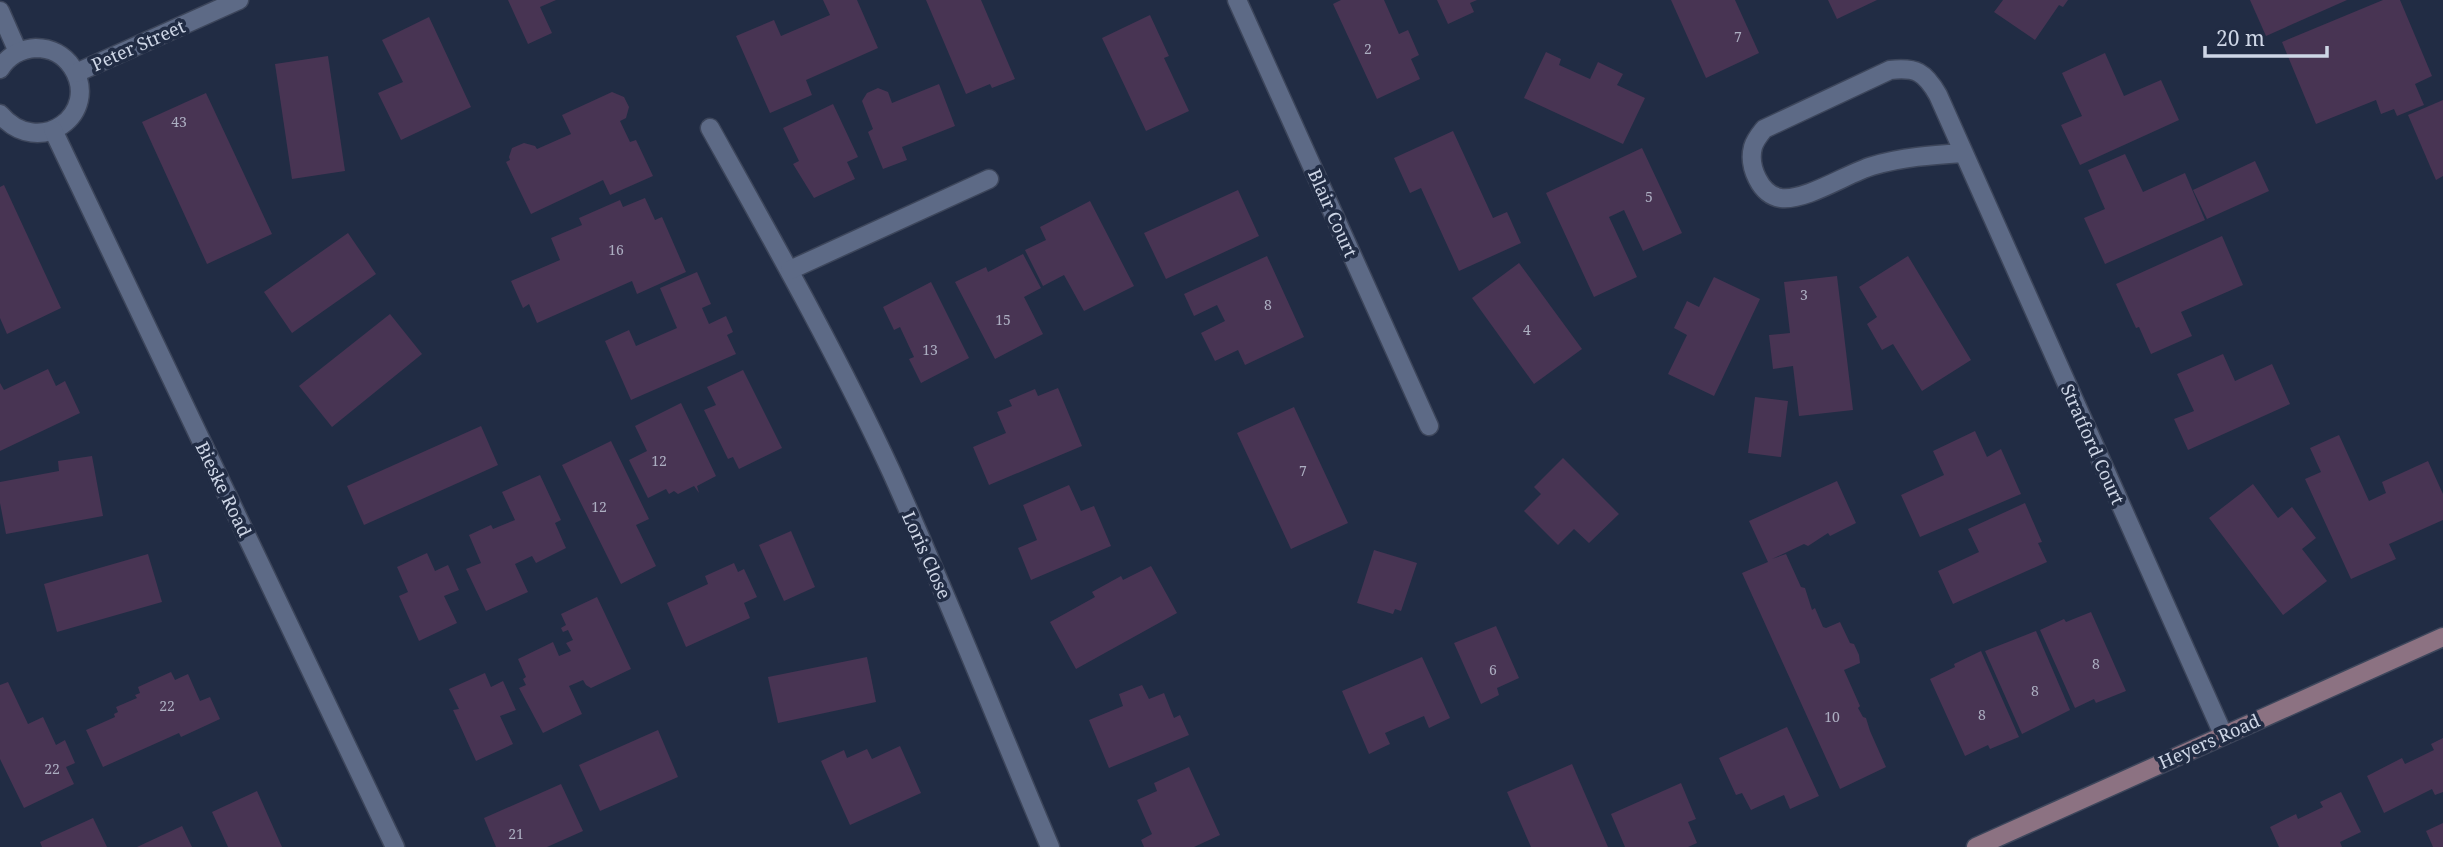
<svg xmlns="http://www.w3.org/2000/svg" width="2443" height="847" font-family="'Noto Serif',serif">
  <rect width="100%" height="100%" fill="#212c44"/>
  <g fill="#483453">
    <polygon points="508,0 556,0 540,7 552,33 528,44"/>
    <polygon points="823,0 857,0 878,48 806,80 812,95 770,113 736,36 774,20 781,36 830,15"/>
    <polygon points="926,0 981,0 1015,79 992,88 990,84 966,94"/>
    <polygon points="1341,0 1384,0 1399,34 1408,30 1419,55 1411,59 1420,79 1377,99 1333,4"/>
    <polygon points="1437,0 1477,0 1470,3 1474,12 1448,24"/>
    <polygon points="1671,0 1735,0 1759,53 1706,78"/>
    <polygon points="1828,0 1877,0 1837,19"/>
    <polygon points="2003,0 2068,0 2063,7 2059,5 2035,40 1994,12"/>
    <polygon points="2250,0 2347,0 2266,36"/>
    <polygon points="2383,0 2400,0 2432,76 2415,84 2424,105 2397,116 2394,109 2381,114 2376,100 2316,124 2282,42"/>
    <polygon points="1150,15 1169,56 1164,58 1189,111 1146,131 1102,38"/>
    <polygon points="429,17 471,107 401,140 378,93 403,82 382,40"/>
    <polygon points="1546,52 1561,59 1559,65 1590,79 1598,62 1623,74 1617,85 1645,98 1623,144 1524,98"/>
    <polygon points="2105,53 2124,96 2161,80 2179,120 2080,165 2061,125 2082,116 2062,73"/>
    <polygon points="328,56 345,171 292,179 275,64"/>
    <polygon points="939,84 955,126 902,147 907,160 883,169 868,132 873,129 862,101 867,93 878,88 888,92 892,103"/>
    <polygon points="612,92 624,97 629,107 626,118 620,121 630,142 636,140 653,176 610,195 603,180 531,214 506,162 510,160 509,157 512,148 524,143 535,146 537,149 571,134 562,115"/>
    <polygon points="206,93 272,234 207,264 142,122"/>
    <polygon points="2443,100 2443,176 2436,180 2408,115"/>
    <polygon points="833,104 858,157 847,162 855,179 814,198 793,164 799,161 783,128"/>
    <polygon points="1453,131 1493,218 1507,212 1521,243 1459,271 1421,188 1410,193 1394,158"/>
    <polygon points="1642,148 1682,233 1643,251 1624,210 1609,217 1637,277 1594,297 1546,193"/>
    <polygon points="2125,154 2143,192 2185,173 2205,220 2105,264 2084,218 2105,209 2088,170"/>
    <polygon points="2255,161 2269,191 2207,219 2193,190"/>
    <polygon points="4,185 61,308 7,334 0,318 0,187"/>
    <polygon points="1238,190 1259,236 1166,279 1144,233"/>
    <polygon points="645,198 655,220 662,217 686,272 637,294 632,281 537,323 529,304 523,308 511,281 560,260 551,238 582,225 579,218 620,200 623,207"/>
    <polygon points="1090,201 1134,286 1084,311 1064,275 1043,286 1025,250 1046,240 1040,227"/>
    <polygon points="348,233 376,274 292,333 264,292"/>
    <polygon points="2222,236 2243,285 2181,312 2192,336 2151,354 2139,327 2136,328 2116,284"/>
    <polygon points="1023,254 1041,288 1024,297 1043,334 995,359 955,282 986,267 988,272"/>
    <polygon points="1267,256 1304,337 1245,365 1238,350 1215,361 1201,333 1225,321 1217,305 1194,316 1184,294"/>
    <polygon points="1908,256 1971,360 1922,391 1893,344 1882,350 1867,324 1877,317 1859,287"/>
    <polygon points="1519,263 1582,349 1534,384 1472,298"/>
    <polygon points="697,272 711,304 702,308 709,324 726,316 733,332 727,335 736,354 631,400 605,341 629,330 636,346 677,328 660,288"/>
    <polygon points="1837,276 1853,410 1799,416 1793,366 1773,369 1769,335 1790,333 1784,282"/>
    <polygon points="1714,277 1760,299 1714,396 1668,374 1687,335 1674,328 1687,301 1699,307"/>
    <polygon points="931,282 969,358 921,383 909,359 914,357 900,327 894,330 883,307"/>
    <polygon points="390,314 422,354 332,427 299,386"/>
    <polygon points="2223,354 2235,381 2272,364 2290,404 2188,450 2174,419 2194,411 2177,374"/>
    <polygon points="48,369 56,386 65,381 80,413 0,451 0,383 4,390"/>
    <polygon points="743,370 782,448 739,469 733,457 728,459 704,410 716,405 707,387"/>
    <polygon points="1058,388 1082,446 989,485 973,447 1006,433 997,412 1012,406 1009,400 1035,389 1038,396"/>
    <polygon points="1755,397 1788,401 1781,457 1748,453"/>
    <polygon points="681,403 716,476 697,486 699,493 694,486 678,494 674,491 669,494 666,489 648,498 629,460 647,451 635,426"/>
    <polygon points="1294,407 1348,523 1291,549 1237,433"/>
    <polygon points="481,426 498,465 364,525 347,486"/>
    <polygon points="1975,431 1987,457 2001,449 2021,494 1920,537 1901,495 1944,475 1933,451"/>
    <polygon points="2339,435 2369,501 2386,493 2382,482 2428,461 2443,494 2443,520 2389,544 2396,559 2351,579 2305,479 2321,472 2310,448"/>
    <polygon points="611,441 649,519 636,525 656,566 621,584 562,465"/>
    <polygon points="92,456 103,516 6,534 0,503 0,482 59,471 58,461"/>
    <polygon points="1563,458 1619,514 1589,543 1574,529 1558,545 1524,511 1541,494 1534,487"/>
    <polygon points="540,475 561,520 555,523 566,548 536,563 532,556 515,564 528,592 486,611 466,569 481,563 469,535 491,525 493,529 515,520 502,492"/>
    <polygon points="1837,481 1856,523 1830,536 1828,533 1808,546 1804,544 1772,559 1786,554 1801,587 1805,588 1812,610 1815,608 1823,627 1826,628 1840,622 1850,643 1854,644 1859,655 1860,663 1844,670 1860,706 1858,708 1863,717 1866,718 1870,731 1886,767 1840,789 1742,573 1768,562 1749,521"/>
    <polygon points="2253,484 2278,518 2292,507 2316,538 2302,549 2327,581 2283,615 2209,518"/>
    <polygon points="1069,485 1081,511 1094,506 1111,546 1031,580 1018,548 1037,540 1023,505"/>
    <polygon points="2025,503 2042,542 2038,543 2047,562 1953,604 1938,571 1979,552 1968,529"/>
    <polygon points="791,531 815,587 784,601 759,545"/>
    <polygon points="1374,550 1417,563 1401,611 1395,609 1393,614 1357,603"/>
    <polygon points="427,553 435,571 448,565 459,590 444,596 457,623 419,641 399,596 408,592 397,567"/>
    <polygon points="148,554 162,602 57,632 44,584"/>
    <polygon points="734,563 738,572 744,569 757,597 744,603 750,618 686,647 667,603 708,584 705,576"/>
    <polygon points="1151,566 1177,613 1076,669 1050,622 1095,597 1092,592 1121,576 1123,580"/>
    <polygon points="597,597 631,669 591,688 586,685 583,680 569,686 582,714 543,733 519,688 526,685 523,679 526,677 518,659 553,642 559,656 571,651 566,643 573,640 568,630 563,632 561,628 566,625 561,614"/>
    <polygon points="2091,612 2126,691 2096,703 2094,699 2075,708 2040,630 2064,619 2066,622"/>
    <polygon points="1496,626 1519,678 1497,688 1499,695 1481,704 1454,643"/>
    <polygon points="2036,631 2070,710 2022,734 1985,651"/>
    <polygon points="1981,651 2019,737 1990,749 1988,745 1965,756 1930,679 1955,667 1954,664"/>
    <polygon points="867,657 876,702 778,723 768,677"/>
    <polygon points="1422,657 1450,718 1429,728 1424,716 1385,733 1390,744 1369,754 1342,691"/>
    <polygon points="171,672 175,680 188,674 200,701 210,697 220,719 181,737 179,733 103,767 86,730 115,717 114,714 118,712 116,707 137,698 135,695 140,693 138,687"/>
    <polygon points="485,673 491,687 503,681 516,710 500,716 513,744 476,761 453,710 459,709 449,689"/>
    <polygon points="8,682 28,724 43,717 56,745 65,740 75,763 66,767 74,784 24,808 0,759 0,685"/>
    <polygon points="1142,685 1149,699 1164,693 1174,718 1180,715 1189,735 1109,768 1089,720 1123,706 1119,694"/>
    <polygon points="1787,727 1819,796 1790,809 1784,795 1751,810 1742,793 1736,795 1719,758"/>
    <polygon points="658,730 678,777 600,811 579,765"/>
    <polygon points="2443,738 2443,792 2435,795 2432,789 2384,813 2367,776 2402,758 2405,764 2434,750 2431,744"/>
    <polygon points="900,746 921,793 850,825 821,761 844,750 847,758 867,749 872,759"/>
    <polygon points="1572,764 1608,847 1531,847 1507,792"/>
    <polygon points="1189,767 1220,835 1194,847 1144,847 1141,840 1152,834 1137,800 1157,791 1154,783"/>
    <polygon points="1681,783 1696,819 1688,822 1697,843 1688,847 1625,847 1611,814"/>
    <polygon points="561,784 583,831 547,847 496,847 484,818"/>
    <polygon points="257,791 282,847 228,847 212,812"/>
    <polygon points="2341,792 2361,832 2340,842 2342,847 2279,847 2270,827 2296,814 2298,819 2323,807 2320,802"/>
    <polygon points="93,818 107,847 42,847 40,842"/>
    <polygon points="2443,823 2443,847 2433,847 2426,831"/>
    <polygon points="182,826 192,847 137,847"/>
  </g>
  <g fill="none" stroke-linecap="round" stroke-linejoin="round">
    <defs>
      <g id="street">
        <polyline points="1237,0 1429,426"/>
        <polyline points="0,11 18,52"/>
        <path d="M0 69C8 56 20 49 36 48 51 48 64 55 72 67 102 113 39 160 0 114"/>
        <polyline points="76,73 239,0"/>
        <path d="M710 128C773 241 837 354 891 471 947 595 997 722 1050 847"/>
        <polyline points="53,130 395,847"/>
        <path d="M1963 153C1932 155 1902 157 1872 166 1848 173 1806 201 1781 198 1760 195 1748 166 1753 147 1755 140 1760 134 1764 129L1890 70C1916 67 1925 72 1938 95L2223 734"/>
        <polyline points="790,270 989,179"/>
      </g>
      <polyline id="secondary" points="1976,847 2443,637"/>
    </defs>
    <use href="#street" stroke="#3d465b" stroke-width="21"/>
    <use href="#secondary" stroke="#3d465b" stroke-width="21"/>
    <use href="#street" stroke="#5d6a86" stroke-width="18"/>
    <use href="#secondary" stroke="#8c7282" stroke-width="18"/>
  </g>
  <g text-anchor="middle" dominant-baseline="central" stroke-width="7" stroke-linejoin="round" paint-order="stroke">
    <g font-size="14" fill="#acaec1">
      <text x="1738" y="36">7</text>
      <text x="1368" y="48">2</text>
      <text x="179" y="121">43</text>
      <text x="1649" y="196">5</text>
      <text x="616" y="249">16</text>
      <text x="1804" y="294">3</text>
      <text x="1268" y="304">8</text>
      <text x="1003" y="319">15</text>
      <text x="1527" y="329">4</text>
      <text x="930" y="349">13</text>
      <text x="659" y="460">12</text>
      <text x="1303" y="470">7</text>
      <text x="599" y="506">12</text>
      <text x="2096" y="663">8</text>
      <text x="1493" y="669">6</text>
      <text x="2035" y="690">8</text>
      <text x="167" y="705">22</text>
      <text x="1982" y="714">8</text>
      <text x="1832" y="716">10</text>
      <text x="52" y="768">22</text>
      <text x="516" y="833">21</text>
    </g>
    <g font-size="18" fill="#ced6e6" stroke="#212c44">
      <text transform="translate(138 45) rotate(-24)">Peter Street</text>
      <text transform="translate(1333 213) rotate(66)">Blair Court</text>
      <text transform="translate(2093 444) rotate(66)">Stratford Court</text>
      <text transform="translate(224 489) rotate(64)">Bieske Road</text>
      <text transform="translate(927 555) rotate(66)">Loris Close</text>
      <text transform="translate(2209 741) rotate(-24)">Heyers Road</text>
    </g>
  </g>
  <path d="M2205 46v10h122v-10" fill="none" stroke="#ced6e6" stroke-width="3.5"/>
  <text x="2216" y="46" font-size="21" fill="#ced6e6" stroke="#212c44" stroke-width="5" paint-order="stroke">20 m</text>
</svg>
